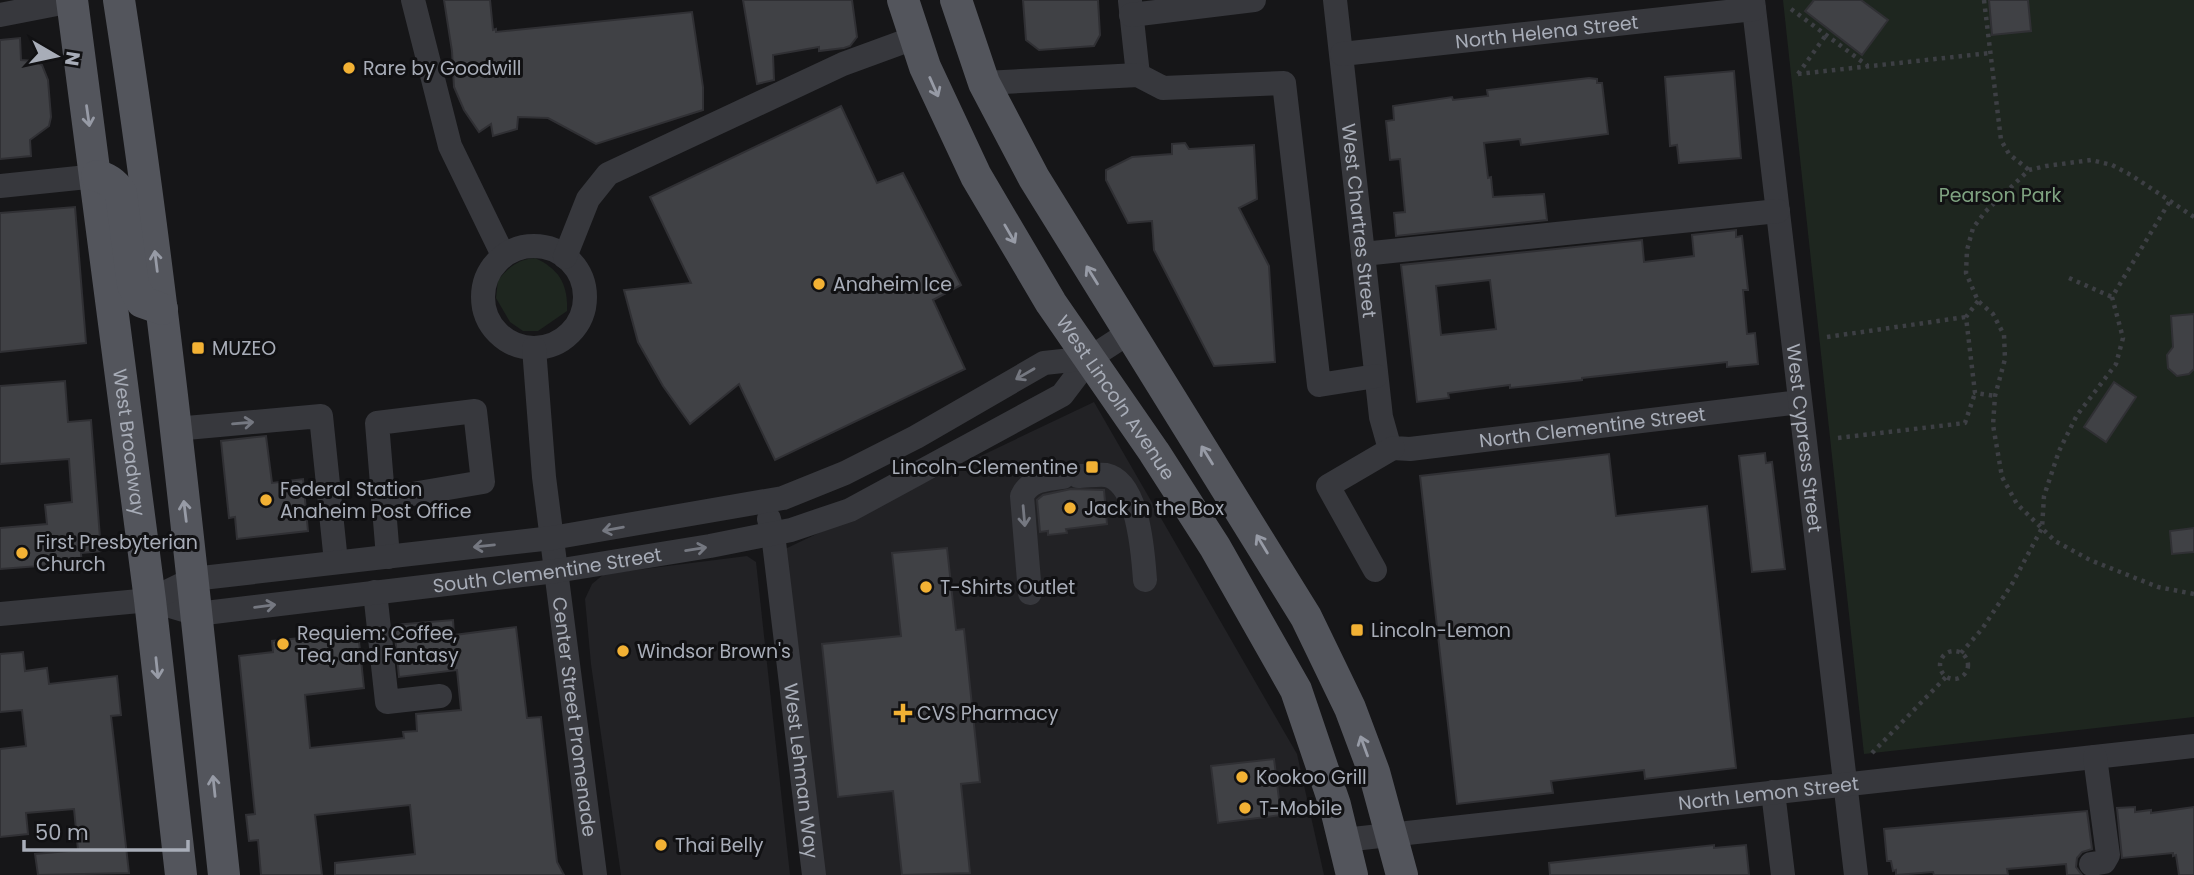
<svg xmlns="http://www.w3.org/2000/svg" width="2194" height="875" font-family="Poppins,sans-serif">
  <rect width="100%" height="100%" fill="#161618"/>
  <g fill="#222225">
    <polygon points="1094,402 1297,754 1324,875 823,875 785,549"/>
    <polygon points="747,556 756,562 790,875 621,875 591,664 585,599 592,584 604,574"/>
  </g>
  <g fill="#1e261f">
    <polygon points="1783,0 2194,0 2194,717 1864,754"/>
    <path d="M535 258C559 269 568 284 567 311L538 331H523L510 322 496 298 498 280C508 268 518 259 535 258Z"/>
  </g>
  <g fill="#404145" stroke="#303034" stroke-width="2" fill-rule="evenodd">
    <polygon points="444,0 490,0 493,30 496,29 496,32 692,12 703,87 703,110 596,144 548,118 518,117 517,129 493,136 491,124 479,132 464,110 454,87 452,51"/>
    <polygon points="743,0 852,0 857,37 850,46 844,48 819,51 819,47 773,55 774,80 757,84"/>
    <polygon points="1023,0 1098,0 1100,35 1094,46 1039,50 1026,40"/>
    <polygon points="1814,0 1861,0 1888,20 1862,55 1805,11"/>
    <polygon points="1989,0 2028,0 2031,31 1992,35"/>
    <polygon points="20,38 21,60 34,61 42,65 48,80 51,117 49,126 30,140 31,156 0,159 0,40"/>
    <polygon points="1734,71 1741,158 1679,163 1677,145 1670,146 1665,77"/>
    <polygon points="1589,78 1597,79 1597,83 1602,83 1608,134 1521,145 1520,139 1484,143 1488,178 1491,177 1493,197 1544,194 1547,220 1396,236 1394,213 1405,212 1400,159 1390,160 1386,121 1394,120 1393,106 1452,97 1453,100 1488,96 1487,90"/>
    <polygon points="841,106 877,183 903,173 961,285 933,300 965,369 775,460 739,384 690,424 663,386 638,342 624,290 691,283 650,197"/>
    <polygon points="1185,143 1189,149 1254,145 1257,199 1239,208 1269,266 1275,362 1214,366 1154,250 1152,221 1128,223 1106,180 1106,170 1132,157 1172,154 1172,144"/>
    <polygon points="75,207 86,343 0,352 0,213"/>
    <path d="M1736 230V237L1742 236 1748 290H1743L1747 334 1755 333 1758 364 1727 367V362L1582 378V380L1510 388V385L1448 393 1449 398 1417 402 1401 265 1642 240 1644 262 1694 256 1692 235ZM1490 280 1496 329 1441 335 1436 286Z"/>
    <polygon points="2194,314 2194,369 2189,374 2177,376 2168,368 2167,355 2173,347 2171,316"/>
    <polygon points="65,381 68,422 91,420 101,551 81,553 82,568 52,570 52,565 0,569 0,528 47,524 45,505 72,502 69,459 0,464 0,386"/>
    <polygon points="2114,382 2136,397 2106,442 2084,427"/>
    <polygon points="266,436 272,483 303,479 308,531 237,539 235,517 229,518 221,441"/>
    <polygon points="1765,453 1766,463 1772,462 1785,569 1752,572 1739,456"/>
    <polygon points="1609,454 1616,516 1707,506 1736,768 1645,779 1644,770 1551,781 1553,793 1457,804 1420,476"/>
    <polygon points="1071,489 1104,490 1107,524 1066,529 1067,533 1048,535 1048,531 1040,532 1037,500 1043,495"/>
    <polygon points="2194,528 2194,552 2172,554 2170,531"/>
    <polygon points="947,548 956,630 964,629 980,782 961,784 970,873 902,875 893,791 838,797 822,644 901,636 892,553"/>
    <polygon points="453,620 454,635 516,627 527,718 541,717 557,862 564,875 335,875 335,863 415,854 410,805 315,815 322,875 261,875 258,840 249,841 246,815 255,814 239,656 273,652 272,641 358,632 364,688 305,695 310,748 404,738 403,732 417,731 416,714 461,710 457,670 399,677 394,625"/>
    <polygon points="23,652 25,671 47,668 49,684 117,676 121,715 111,716 129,873 38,875 35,854 78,850 74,809 26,813 28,834 0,837 0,749 26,746 22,710 0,712 0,654"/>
    <polygon points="1274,759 1281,815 1218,823 1211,766"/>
    <polygon points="2135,807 2135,812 2151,810 2151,813 2194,807 2194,875 2179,875 2176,855 2173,856 2173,853 2122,858 2117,808"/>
    <polygon points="2087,811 2092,849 2082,852 2077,858 2076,867 2082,875 2067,875 2066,864 2007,869 2008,875 1934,875 1933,872 1896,875 1896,870 1893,871 1891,861 1887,861 1884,829"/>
    <polygon points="1714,845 1714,848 1746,845 1749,875 1550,875 1549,863"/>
  </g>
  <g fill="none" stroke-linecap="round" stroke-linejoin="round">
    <g stroke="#3d3f44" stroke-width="4.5" stroke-dasharray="3.5 5" stroke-linecap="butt">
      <polyline points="1984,0 2001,140 2009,154 2029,170"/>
      <polyline points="1791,9 1868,66"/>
      <polyline points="1798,74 1990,53"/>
      <polyline points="1798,74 1826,35"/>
      <polyline points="2194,217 2131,175 2112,165 2091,160 2046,166 2029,170 1985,212 1973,228 1967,250 1966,273 1978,301 1993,314 2004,335 2005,359 1995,396 1993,425 2002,477 2017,504 2055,541 2090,560 2158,587 2194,594"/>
      <polyline points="2069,278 2112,297"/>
      <polyline points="1978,301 1966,317 1975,393 1995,396"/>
      <polyline points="1827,337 1966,317"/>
      <polyline points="1838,438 1965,423 1975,393"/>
      <circle cx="1954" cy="665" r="14"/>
      <polyline points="1961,653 1982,629 2012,584 2042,528 2044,496 2059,451 2077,415 2116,364 2123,338 2112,297 2170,201"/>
      <polyline points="1872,753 1946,677"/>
    </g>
    <g stroke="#37383d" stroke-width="24">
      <polyline points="413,0 450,146 503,255"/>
      <path id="s1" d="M1335 0 1381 417 1388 442 1393 448 1410 449 1800 402"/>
      <path id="s2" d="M1753 0 1856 875"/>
      <polyline points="1130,1 1138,75"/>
      <polyline points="0,15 72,1"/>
      <polyline points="1131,15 1254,0"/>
      <path id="s3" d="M1342 54 1754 9"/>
      <polyline points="984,83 1138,75 1163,88 1284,83 1319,385 1376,376"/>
      <polyline points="0,186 97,176"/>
      <circle cx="534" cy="297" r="51"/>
      <polyline points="1363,254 1778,211"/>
      <polyline points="565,257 588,199 608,174 843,64 914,38"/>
      <path id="s4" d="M534 348 544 477 595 875"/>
      <polyline points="175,429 321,416 336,562"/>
      <path d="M1078 476C1087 476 1098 474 1106 475 1139 482 1143 554 1145 580"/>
      <polyline points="383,499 483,482 475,411 377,423 388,557"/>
      <path id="s5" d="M769 519 773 534 814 875"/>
      <polyline points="1375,570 1328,486 1393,448"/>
      <polyline points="375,592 387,702 440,696"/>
      <path d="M1030 593 1022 496C1030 479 1045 480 1063 477"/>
      <path id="s6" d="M150 600 197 614 556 571 710 546 791 530 850 510 1062 395 1090 358 1130 332"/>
      <polyline points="0,614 150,600 193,579 552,538 783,498 845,473 916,437 1044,363 1090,358"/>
      <polyline points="1773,792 1783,875"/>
      <path id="s7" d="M1344 840 2194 746"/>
      <polyline points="2091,864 2104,862 2108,855 2095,757"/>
    </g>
    <g stroke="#53555c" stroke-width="32">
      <path id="s8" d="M72 0 150 600 181 875"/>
      <path d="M119 0C164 290 193 583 224 875"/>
      <path id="s9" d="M903 0 925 67 976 176 1051 303 1154 452 1215 547 1296 690 1335 805 1352 875"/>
      <polyline points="956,0 984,83 1034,178 1306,617 1350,708 1374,772 1402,875"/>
      <path d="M97 176C108 178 115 184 121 193L133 285 142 302 162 309"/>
    </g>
  </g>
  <defs><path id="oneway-shaft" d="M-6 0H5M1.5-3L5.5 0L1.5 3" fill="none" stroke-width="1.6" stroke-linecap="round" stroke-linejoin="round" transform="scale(1.75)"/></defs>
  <g stroke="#979ba6">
    <use href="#oneway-shaft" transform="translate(934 87) rotate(66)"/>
    <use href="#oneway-shaft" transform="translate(88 116) rotate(82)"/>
    <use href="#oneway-shaft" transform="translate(1010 234) rotate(60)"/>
    <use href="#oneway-shaft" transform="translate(156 261) rotate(-97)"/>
    <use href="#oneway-shaft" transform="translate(1092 275) rotate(-122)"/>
    <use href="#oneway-shaft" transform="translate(1207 455) rotate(-122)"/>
    <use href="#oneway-shaft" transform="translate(185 511) rotate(-97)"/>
    <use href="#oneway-shaft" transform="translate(1262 544) rotate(-121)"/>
    <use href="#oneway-shaft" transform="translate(157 668) rotate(84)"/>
    <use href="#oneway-shaft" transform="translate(1364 746) rotate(-110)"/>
    <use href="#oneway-shaft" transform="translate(214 786) rotate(-96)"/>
  </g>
  <g stroke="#757881">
    <use href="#oneway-shaft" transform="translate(1025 374) rotate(150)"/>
    <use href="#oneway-shaft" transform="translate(243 423) rotate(-5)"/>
    <use href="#oneway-shaft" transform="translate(1024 516) rotate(85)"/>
    <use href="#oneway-shaft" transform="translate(613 529) rotate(170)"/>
    <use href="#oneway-shaft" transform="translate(484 546) rotate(174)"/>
    <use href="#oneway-shaft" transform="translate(696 549) rotate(-9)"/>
    <use href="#oneway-shaft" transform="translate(265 606) rotate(-7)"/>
  </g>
  <g fill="#f2b134" stroke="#111113" stroke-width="2.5">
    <circle cx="349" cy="68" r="7"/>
    <circle cx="819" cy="284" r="7"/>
    <rect x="191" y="341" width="14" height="14" rx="3.5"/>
    <rect x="1085" y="460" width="14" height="14" rx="3.5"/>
    <circle cx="266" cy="500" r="7"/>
    <circle cx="1070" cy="508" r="7"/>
    <circle cx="22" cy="553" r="7"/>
    <circle cx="926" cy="587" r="7"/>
    <rect x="1350" y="623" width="14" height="14" rx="3.5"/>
    <circle cx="283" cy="644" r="7"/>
    <circle cx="623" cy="651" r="7"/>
    <path d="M899.5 702.5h7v7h7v7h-7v7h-7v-7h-7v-7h7z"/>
    <circle cx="1242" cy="777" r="7"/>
    <circle cx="1245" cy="808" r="7"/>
    <circle cx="661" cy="845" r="7"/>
  </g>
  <g text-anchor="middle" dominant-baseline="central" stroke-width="6" stroke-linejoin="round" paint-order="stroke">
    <g font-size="19" fill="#a8adb8" stroke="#111113">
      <text stroke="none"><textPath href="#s3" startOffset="206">North Helena Street</textPath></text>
      <text stroke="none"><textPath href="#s1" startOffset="222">West Chartres Street</textPath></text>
      <text stroke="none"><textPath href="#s9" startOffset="453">West Lincoln Avenue</textPath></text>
      <text stroke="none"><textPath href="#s1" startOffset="654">North Clementine Street</textPath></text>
      <text stroke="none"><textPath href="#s2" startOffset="441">West Cypress Street</textPath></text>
      <text stroke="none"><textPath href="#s8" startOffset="446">West Broadway</textPath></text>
      <text stroke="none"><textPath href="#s6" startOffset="402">South Clementine Street</textPath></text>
      <text stroke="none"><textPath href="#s4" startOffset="371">Center Street Promenade</textPath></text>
      <text stroke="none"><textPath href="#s5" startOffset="254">West Lehman Way</textPath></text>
      <text stroke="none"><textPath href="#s7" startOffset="427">North Lemon Street</textPath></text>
    </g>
    <g font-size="19" fill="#a8adb8" stroke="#111113" text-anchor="start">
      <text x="363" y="68">Rare by Goodwill</text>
      <text x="833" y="284">Anaheim Ice</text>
      <text x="212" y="348">MUZEO</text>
      <text x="1078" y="467" text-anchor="end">Lincoln-Clementine</text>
      <text x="280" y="489">Federal Station<tspan x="280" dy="22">Anaheim Post Office</tspan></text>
      <text x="1084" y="508">Jack in the Box</text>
      <text x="36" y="542">First Presbyterian<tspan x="36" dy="22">Church</tspan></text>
      <text x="940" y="587">T-Shirts Outlet</text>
      <text x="1371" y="630">Lincoln-Lemon</text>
      <text x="297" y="633">Requiem: Coffee,<tspan x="297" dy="22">Tea, and Fantasy</tspan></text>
      <text x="637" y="651">Windsor Brown's</text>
      <text x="917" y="713">CVS Pharmacy</text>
      <text x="1256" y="777">Kookoo Grill</text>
      <text x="1259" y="808">T-Mobile</text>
      <text x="675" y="845">Thai Belly</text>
    </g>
    <g font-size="19" fill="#7fa381" stroke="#111113">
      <text x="2000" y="195">Pearson Park</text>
    </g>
  </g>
  <g transform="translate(56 56) rotate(99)" stroke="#111113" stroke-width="5" paint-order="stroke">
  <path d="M0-5L12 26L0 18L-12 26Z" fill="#a8adb8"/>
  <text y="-10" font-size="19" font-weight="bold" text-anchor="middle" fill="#a8adb8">N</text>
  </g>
  <path d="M24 840v10h164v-10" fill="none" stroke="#a8adb8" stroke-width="3.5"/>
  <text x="35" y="840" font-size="21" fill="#a8adb8" stroke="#111113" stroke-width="5" paint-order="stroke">50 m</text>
</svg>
